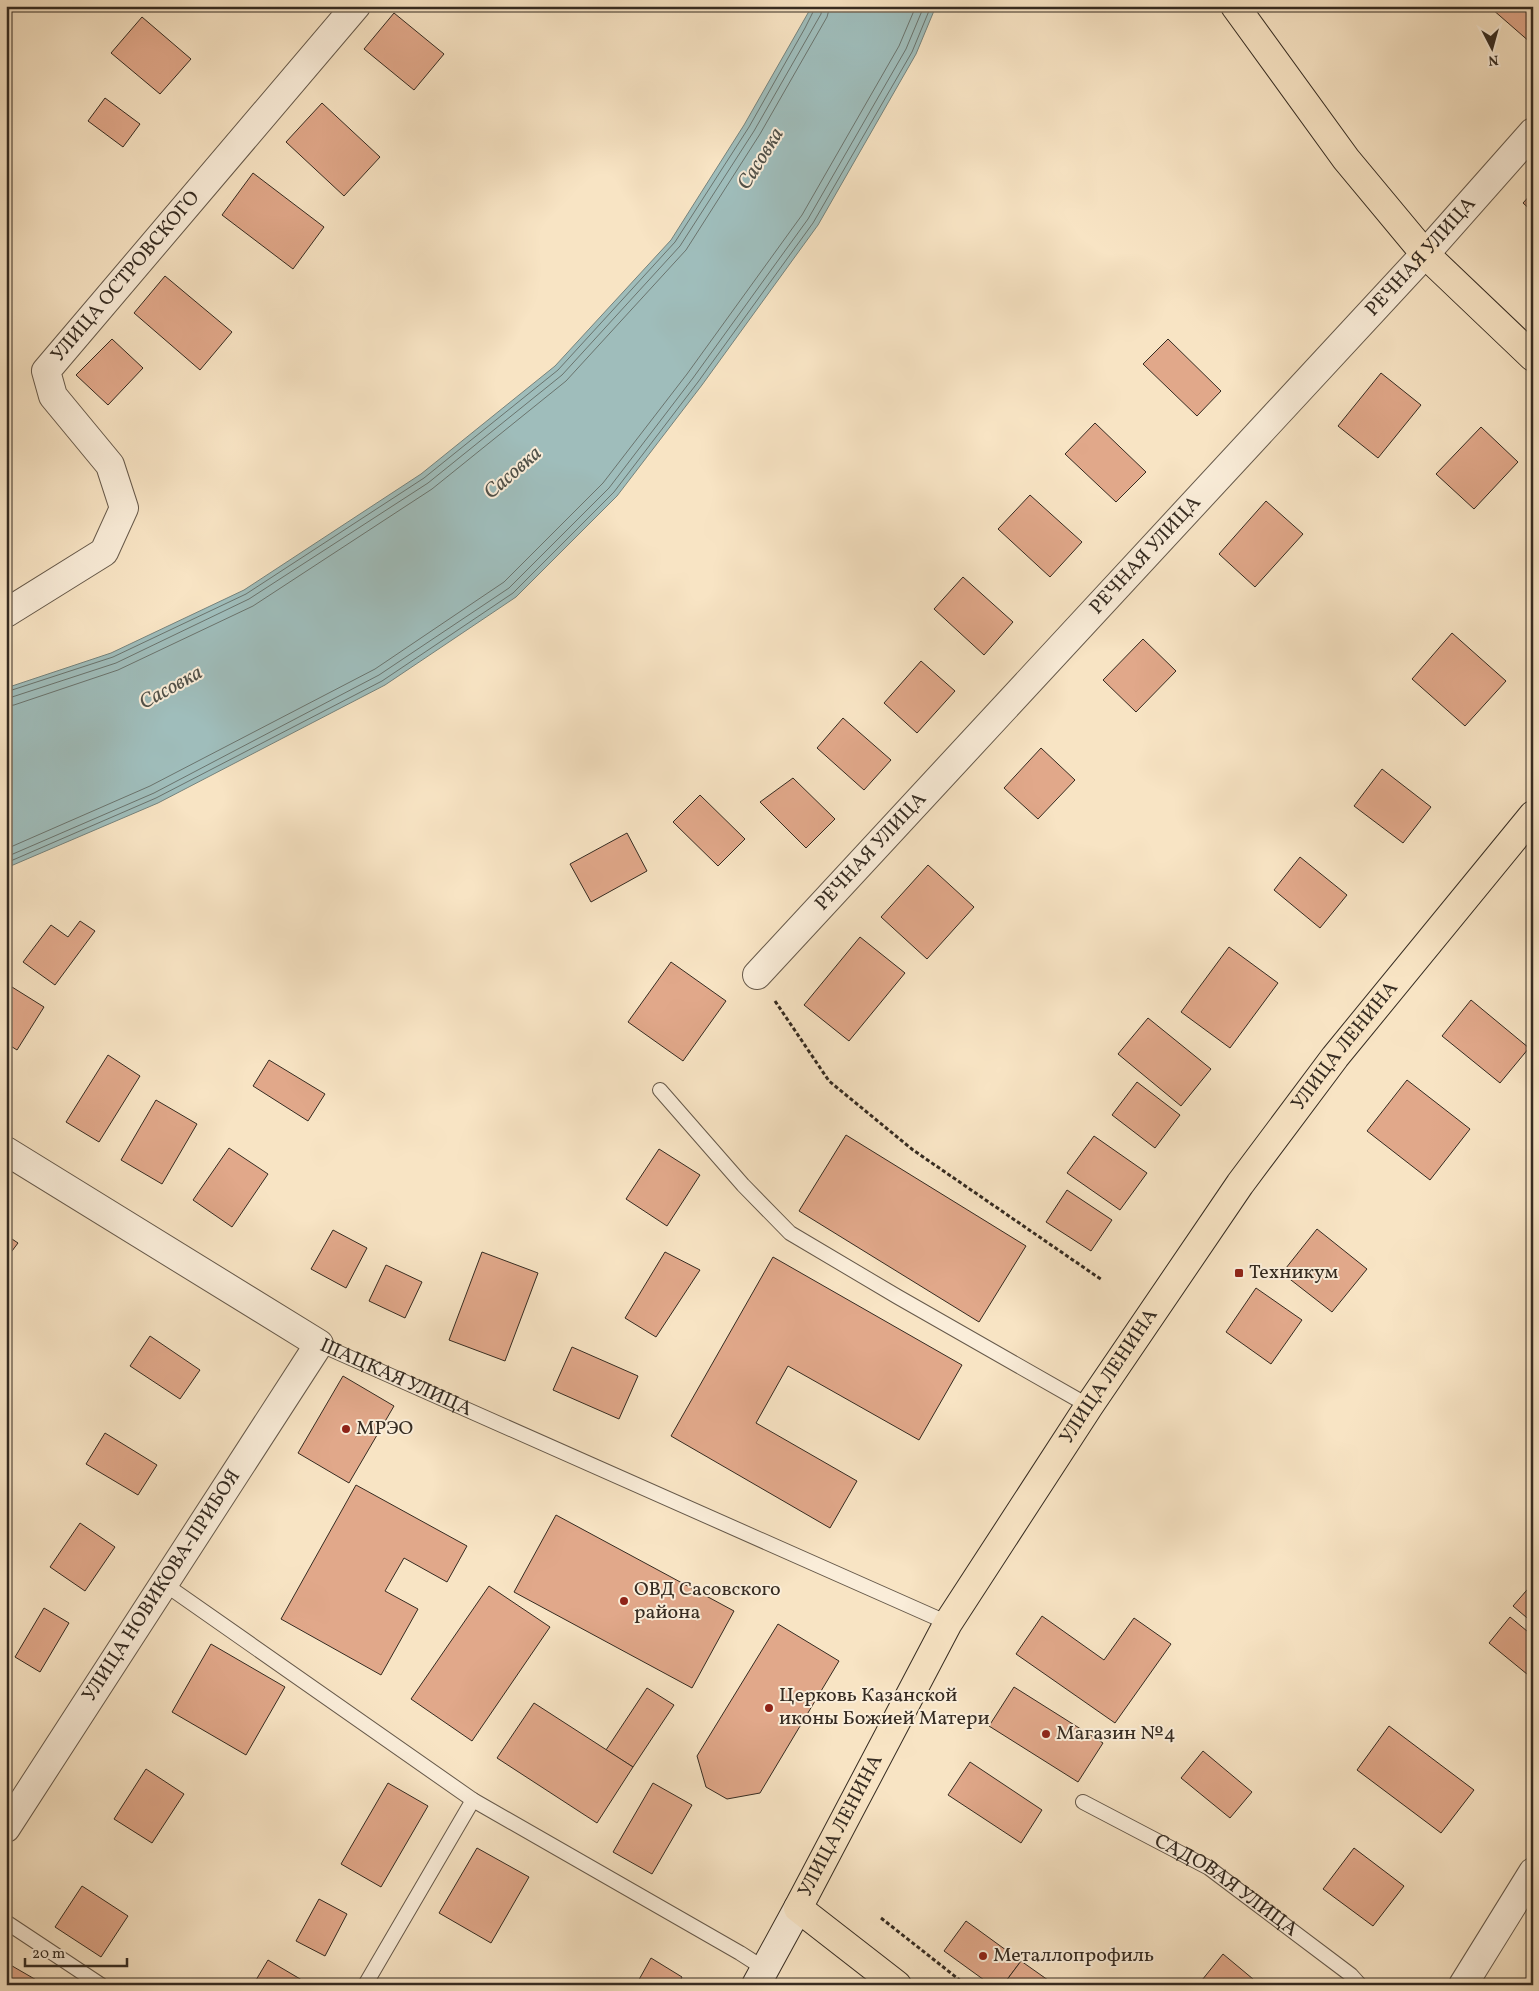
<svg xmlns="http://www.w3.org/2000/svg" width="1539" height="1991" font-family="Vollkorn,serif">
  <rect width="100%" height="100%" fill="#f8e4c4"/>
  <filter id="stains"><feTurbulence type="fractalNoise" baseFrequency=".004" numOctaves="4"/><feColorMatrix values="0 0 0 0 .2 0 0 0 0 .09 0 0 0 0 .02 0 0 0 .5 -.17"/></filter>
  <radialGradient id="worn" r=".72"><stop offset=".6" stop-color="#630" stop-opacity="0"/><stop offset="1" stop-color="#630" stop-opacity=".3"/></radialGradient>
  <polygon fill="#9fbdbb" stroke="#75837d" points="812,6 936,6 916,54 818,225 702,385 617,496 516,597 385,685 158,803 6,868 6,688 111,653 244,590 421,474 555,366 671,240 744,125"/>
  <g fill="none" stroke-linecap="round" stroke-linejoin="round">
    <g stroke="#6a746e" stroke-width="1">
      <polyline points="6,692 113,657 246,594 424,478 558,370 675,242 749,127 805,28 816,6"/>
      <polyline points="6,699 116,663 249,599 428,483 562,375 680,246 754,131 821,14 822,6"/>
      <polyline points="6,706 14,705 118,670 253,606 432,489 566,381 686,250 760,134 827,17 830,6"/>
      <polyline points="6,849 150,786 375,669 504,582 603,483 687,374 802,215 899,46 916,6"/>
      <polyline points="6,857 154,793 379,675 509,588 609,488 693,378 808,219 906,49 924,6"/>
      <polyline points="6,863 156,798 382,681 513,593 614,492 698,382 813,223 912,52 931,6"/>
    </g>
  </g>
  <g fill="#e1a88a" stroke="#352b21">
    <polygon points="1494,6 1533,6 1533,41 1531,43 1492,9"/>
    <polygon points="394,13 444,54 414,90 364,49"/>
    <polygon points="142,17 191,59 160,94 111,53"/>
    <polygon points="105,98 140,124 123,147 88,121"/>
    <polygon points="322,103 380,157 344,196 286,142"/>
    <polygon points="253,173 324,227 293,269 222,215"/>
    <polygon points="1533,192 1533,212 1523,203"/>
    <polygon points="165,276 232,332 200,370 134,313"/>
    <polygon points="112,339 143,368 108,405 76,375"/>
    <polygon points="1168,339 1221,391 1197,416 1143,364"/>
    <polygon points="1381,373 1421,405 1378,458 1338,426"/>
    <polygon points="1095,423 1146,472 1116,502 1065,454"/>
    <polygon points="1481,427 1518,462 1474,509 1436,474"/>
    <polygon points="1030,495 1082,542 1050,577 998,529"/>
    <polygon points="1266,501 1303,534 1255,587 1219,554"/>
    <polygon points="963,577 1013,622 984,655 934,609"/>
    <polygon points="1452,633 1506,681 1465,726 1412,679"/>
    <polygon points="1143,639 1176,671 1136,712 1103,680"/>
    <polygon points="921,661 955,691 917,733 884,703"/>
    <polygon points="843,718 891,760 864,790 817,748"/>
    <polygon points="1041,748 1075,780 1038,819 1004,788"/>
    <polygon points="1382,769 1431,807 1403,843 1354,806"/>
    <polygon points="793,778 835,819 806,848 760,802"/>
    <polygon points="700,795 745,839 718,866 673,822"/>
    <polygon points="627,833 647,871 591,902 570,864"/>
    <polygon points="1300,857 1347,895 1320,928 1274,890"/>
    <polygon points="928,865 974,907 927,959 881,917"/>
    <polygon points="80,921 95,931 55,985 23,962 51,925 68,937"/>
    <polygon points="860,937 905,973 849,1041 804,1005"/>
    <polygon points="1229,947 1278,983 1230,1048 1181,1012"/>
    <polygon points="671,962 726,1001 683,1061 628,1022"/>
    <polygon points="12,987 44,1007 17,1050 6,1043 6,995"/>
    <polygon points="1471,1000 1529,1048 1500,1083 1442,1036"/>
    <polygon points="1148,1018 1211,1069 1181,1106 1118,1054"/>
    <polygon points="108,1055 140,1076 99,1142 66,1122"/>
    <polygon points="269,1060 325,1094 308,1121 253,1086"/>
    <polygon points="1407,1080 1470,1129 1430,1180 1367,1131"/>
    <polygon points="1137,1082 1180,1115 1155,1148 1112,1115"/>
    <polygon points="156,1100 197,1124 162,1184 121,1160"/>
    <polygon points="846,1135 1026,1246 979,1322 799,1211"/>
    <polygon points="1094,1136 1147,1173 1120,1210 1067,1173"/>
    <polygon points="229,1148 268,1174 232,1227 193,1200"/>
    <polygon points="659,1149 700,1175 667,1226 626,1199"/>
    <polygon points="1067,1190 1112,1220 1091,1251 1046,1222"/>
    <polygon points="1317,1229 1367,1269 1332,1312 1282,1273"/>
    <polygon points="333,1230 367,1248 346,1288 311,1269"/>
    <polygon points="6,1235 18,1243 6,1259"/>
    <polygon points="482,1252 538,1273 505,1361 449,1340"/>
    <polygon points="665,1252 700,1270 656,1337 625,1318"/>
    <polygon points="773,1257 962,1365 919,1440 788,1366 756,1423 857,1481 830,1528 671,1436"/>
    <polygon points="386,1265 422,1282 405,1318 369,1301"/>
    <polygon points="1256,1288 1302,1320 1271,1364 1226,1332"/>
    <polygon points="150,1336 200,1370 180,1399 130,1366"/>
    <polygon points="572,1347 638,1376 619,1419 553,1390"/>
    <polygon points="343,1376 394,1406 349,1483 298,1453"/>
    <polygon points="105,1433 157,1465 138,1495 86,1464"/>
    <polygon points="356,1485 467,1546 447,1582 404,1558 385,1591 418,1609 381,1675 281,1619"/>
    <polygon points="556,1515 734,1611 692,1688 514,1592"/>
    <polygon points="80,1523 115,1547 85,1591 50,1567"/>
    <polygon points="1533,1583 1533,1623 1513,1606"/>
    <polygon points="489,1586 550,1627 472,1741 411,1699"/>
    <polygon points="44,1608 69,1623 40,1672 15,1657"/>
    <polygon points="1042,1616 1104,1660 1134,1618 1171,1644 1115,1723 1016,1654"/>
    <polygon points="1510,1617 1533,1636 1533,1679 1489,1643"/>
    <polygon points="778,1624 839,1661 760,1793 727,1799 706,1787 697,1756"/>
    <polygon points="211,1644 285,1687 246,1755 172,1712"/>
    <polygon points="1014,1687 1103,1743 1078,1782 989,1726"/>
    <polygon points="647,1688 674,1705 633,1767 606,1750"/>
    <polygon points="534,1703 633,1767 597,1823 497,1758"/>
    <polygon points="1389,1726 1474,1790 1441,1833 1357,1770"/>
    <polygon points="1203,1751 1252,1792 1230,1818 1181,1778"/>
    <polygon points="970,1762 1042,1810 1021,1843 948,1795"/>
    <polygon points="146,1769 184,1794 152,1843 114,1819"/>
    <polygon points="388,1783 428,1806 381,1887 341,1864"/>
    <polygon points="653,1783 692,1805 652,1874 613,1852"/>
    <polygon points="477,1848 529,1877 491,1943 439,1913"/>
    <polygon points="1354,1848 1404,1886 1373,1926 1323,1889"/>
    <polygon points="82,1886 128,1916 101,1957 55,1927"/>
    <polygon points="319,1899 347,1914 325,1956 296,1941"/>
    <polygon points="966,1921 1021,1961 1003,1985 991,1985 944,1951"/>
    <polygon points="1223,1954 1253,1979 1248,1985 1198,1985"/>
    <polygon points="651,1958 682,1977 678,1985 636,1985"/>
    <polygon points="268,1960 307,1983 306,1985 253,1985"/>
    <polygon points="1021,1961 1055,1985 1003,1985"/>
    <polygon points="7,1963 45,1985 6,1985"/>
  </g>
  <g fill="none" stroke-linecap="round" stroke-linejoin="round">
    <defs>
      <g id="service">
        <polyline points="660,1090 743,1185 790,1233 898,1297 1089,1406"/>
        <path id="s1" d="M319 1344 948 1623"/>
        <polyline points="163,1583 473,1800 740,1953 765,1969"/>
        <path id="s2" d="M1083 1802 1209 1868 1351 1975 1360 1985"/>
        <polyline points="6,1922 101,1985"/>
        <polyline points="365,1985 473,1800"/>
      </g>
      <g id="minor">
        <path id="s3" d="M6 613 104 552 124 508 110 465 53 396 46 371 356 6"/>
        <path id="s4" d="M757 975 1425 254 1533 132"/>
        <polyline points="1463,1985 1533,1872"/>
      </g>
      <polyline id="tertiary" points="6,1151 319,1344 6,1828"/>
      <polyline id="secondary" points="756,1985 798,1908"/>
      <g id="primary">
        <polyline points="1235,6 1346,159 1425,254 1533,357"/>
        <path id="s5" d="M897 1985 798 1908 948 1623 1089 1406 1240 1184 1335 1057 1533 815"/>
      </g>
    </defs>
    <use href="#service" stroke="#66594a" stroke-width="16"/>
    <use href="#minor" stroke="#66594a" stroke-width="30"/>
    <use href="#tertiary" stroke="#66594a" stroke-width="30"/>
    <use href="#secondary" stroke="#352b21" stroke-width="30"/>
    <use href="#primary" stroke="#352b21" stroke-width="30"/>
    <g stroke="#352b21" stroke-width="3" stroke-dasharray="4 2.5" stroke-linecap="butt">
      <polyline points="775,1001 829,1081 913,1150 1102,1280"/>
      <polyline points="881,1918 966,1985"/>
    </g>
    <use href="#service" stroke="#faedd9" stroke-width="14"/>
    <use href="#minor" stroke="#faedd9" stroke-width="28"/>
    <use href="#tertiary" stroke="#faedd9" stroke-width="28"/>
    <use href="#secondary" stroke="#faedd9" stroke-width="28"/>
    <use href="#primary" stroke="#f8e4c4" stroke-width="28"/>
  </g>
  <g fill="#8f2418" stroke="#faedd9" stroke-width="2">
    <rect x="1234" y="1268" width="10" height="10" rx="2.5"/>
    <circle cx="346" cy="1429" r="5"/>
    <circle cx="624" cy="1601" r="5"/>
    <circle cx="769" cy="1708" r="5"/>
    <circle cx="1046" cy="1734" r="5"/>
    <circle cx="983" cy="1956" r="5"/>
  </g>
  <g text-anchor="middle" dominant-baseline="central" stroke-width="4" stroke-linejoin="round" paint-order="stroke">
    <g font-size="20" fill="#352b21" stroke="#faedd9">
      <text stroke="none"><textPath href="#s4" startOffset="978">РЕЧНАЯ УЛИЦА</textPath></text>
      <text stroke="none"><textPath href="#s3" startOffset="448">УЛИЦА ОСТРОВСКОГО</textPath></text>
      <text stroke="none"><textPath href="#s4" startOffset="572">РЕЧНАЯ УЛИЦА</textPath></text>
      <text stroke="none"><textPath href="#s4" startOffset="168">РЕЧНАЯ УЛИЦА</textPath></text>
      <text stroke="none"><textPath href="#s5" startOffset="1148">УЛИЦА ЛЕНИНА</textPath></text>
      <text stroke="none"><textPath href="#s5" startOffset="742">УЛИЦА ЛЕНИНА</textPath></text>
      <text stroke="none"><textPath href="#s1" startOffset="84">ШАЦКАЯ УЛИЦА</textPath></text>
      <text transform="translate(162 1586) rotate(-57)">УЛИЦА НОВИКОВА-ПРИБОЯ</text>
      <text stroke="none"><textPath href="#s5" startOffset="218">УЛИЦА ЛЕНИНА</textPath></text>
      <text stroke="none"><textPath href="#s2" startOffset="166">САДОВАЯ УЛИЦА</textPath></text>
    </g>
    <g font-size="20" fill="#352b21" stroke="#faedd9" text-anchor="start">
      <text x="1249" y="1273">Техникум</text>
      <text x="356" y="1429">МРЭО</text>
      <text x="634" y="1590">ОВД Сасовского<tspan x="634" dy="23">района</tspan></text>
      <text x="779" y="1696">Церковь Казанской<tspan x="779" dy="23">иконы Божией Матери</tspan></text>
      <text x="1056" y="1734">Магазин №4</text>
      <text x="993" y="1956">Металлопрофиль</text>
    </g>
    <g font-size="21" font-style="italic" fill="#505048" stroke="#faedd9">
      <text transform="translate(761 159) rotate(-58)">Сасовка</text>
      <text transform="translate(513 473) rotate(-41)">Сасовка</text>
      <text transform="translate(171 688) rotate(-29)">Сасовка</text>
    </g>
  </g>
  <rect width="1539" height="1991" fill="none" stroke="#f8e4c4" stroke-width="25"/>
  <rect x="8" y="8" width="1524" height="1976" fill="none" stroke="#352b21" stroke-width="2.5"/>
  <rect x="12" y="12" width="1514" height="1966" fill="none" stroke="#352b21"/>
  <g transform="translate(1492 48) rotate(174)" stroke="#faedd9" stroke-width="4" paint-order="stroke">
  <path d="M0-4L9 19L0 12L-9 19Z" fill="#352b21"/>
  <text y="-8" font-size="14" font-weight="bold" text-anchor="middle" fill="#352b21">N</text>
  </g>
  <path d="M25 1958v8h102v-8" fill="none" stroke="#352b21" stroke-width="2.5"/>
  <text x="32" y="1958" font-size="15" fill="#352b21" stroke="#faedd9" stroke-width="4" paint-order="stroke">20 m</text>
  <rect width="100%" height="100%" filter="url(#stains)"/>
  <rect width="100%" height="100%" fill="url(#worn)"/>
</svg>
